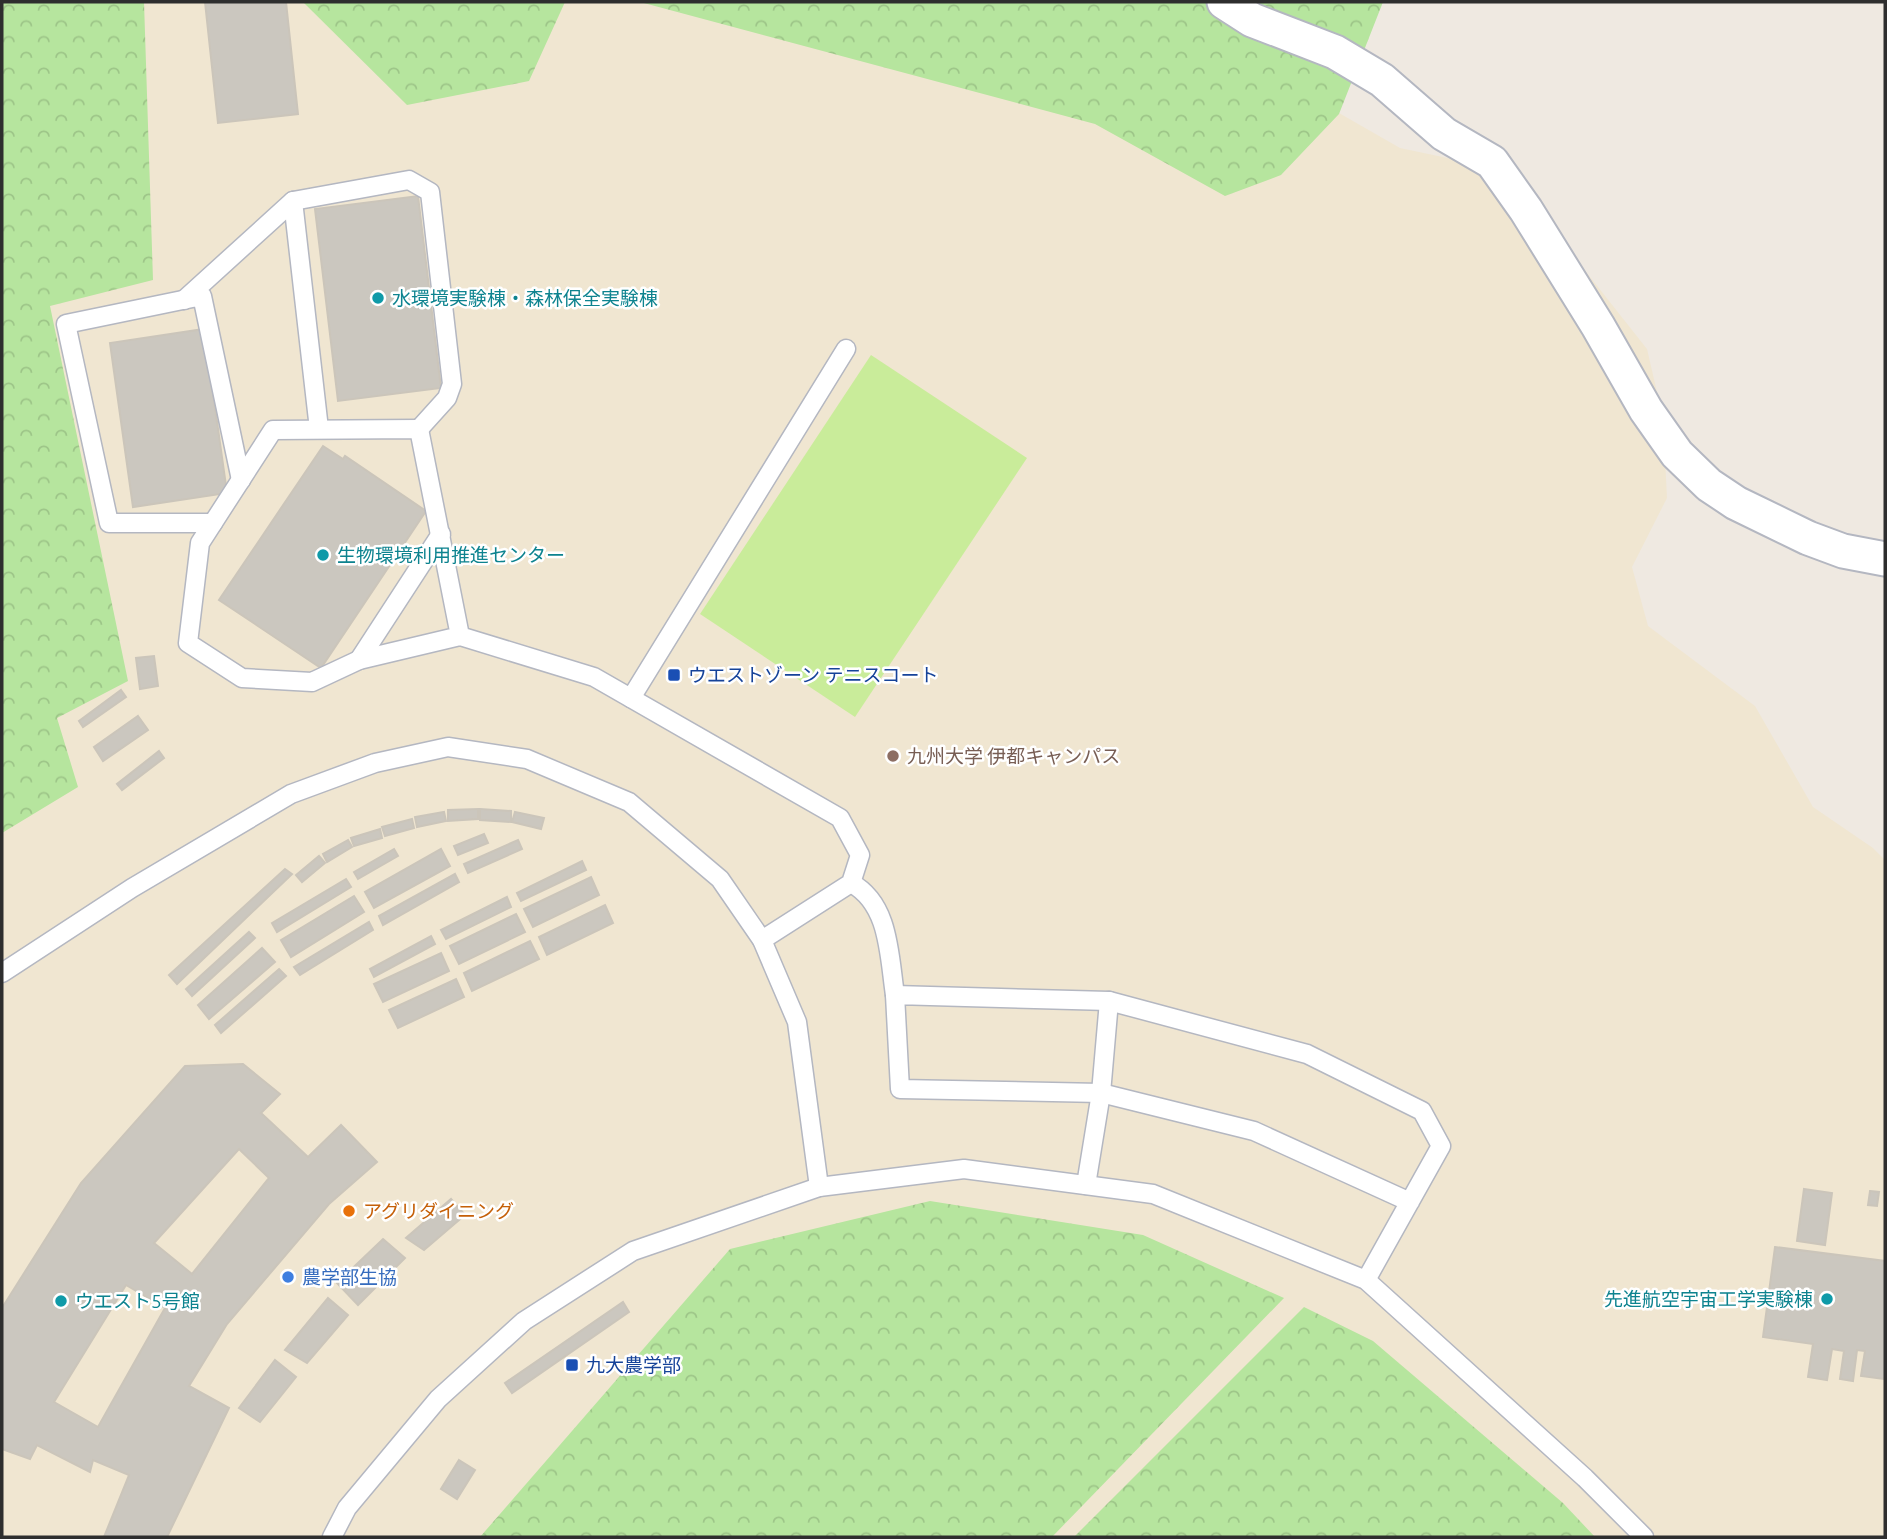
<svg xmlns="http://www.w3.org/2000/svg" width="1887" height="1539" font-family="Ubuntu,'Noto Sans JP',sans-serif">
  <defs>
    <pattern id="forest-crowns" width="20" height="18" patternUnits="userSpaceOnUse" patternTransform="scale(1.75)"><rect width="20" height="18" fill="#b6e59e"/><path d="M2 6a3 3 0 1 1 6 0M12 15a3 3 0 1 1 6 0" fill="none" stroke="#9dc588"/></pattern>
  </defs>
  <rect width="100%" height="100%" fill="#efe9e1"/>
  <polygon fill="#f0e6d1" points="2,2 1162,2 1332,109 1400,148 1476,164 1549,225 1647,349 1663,418 1667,498 1632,567 1648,626 1755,706 1813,807 1873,848 1885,860 1885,1537 2,1537"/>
  <g fill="url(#forest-crowns)">
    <polygon points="2,2 144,2 153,280 50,306 128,681 57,718 78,787 2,833"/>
    <polygon points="303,2 565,2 529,81 407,105"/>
    <polygon points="640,2 1383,2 1339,114 1281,175 1225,196 1095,124"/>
    <polygon points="930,1201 1143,1235 1284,1298 1052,1537 480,1537 730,1249"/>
    <polygon points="1304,1307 1373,1341 1563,1503 1595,1537 1074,1537"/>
  </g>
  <polygon fill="#c9ec9a" points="871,355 1027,458 855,717 700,614"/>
  <g fill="#cbc7bf" stroke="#cbc5ba" stroke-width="2" fill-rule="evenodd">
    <polygon points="205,2 286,2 298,114 218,123"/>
    <polygon points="418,196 441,388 338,401 315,209"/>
    <polygon points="204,329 227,493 133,507 110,343"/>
    <polygon points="323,446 343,459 345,456 426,511 321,668 219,600"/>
    <polygon points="154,656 158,686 140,689 136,658"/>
    <polygon points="121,690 126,697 83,727 79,721"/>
    <polygon points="138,716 148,730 103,761 94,747"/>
    <polygon points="159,751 164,758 122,790 117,784"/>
    <polygon points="478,809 478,819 448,821 448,810"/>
    <polygon points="480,809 511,811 511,822 480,820"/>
    <polygon points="444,812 446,821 417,827 415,817"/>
    <polygon points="515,812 544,818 541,829 512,822"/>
    <polygon points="412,819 414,828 385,836 382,827"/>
    <polygon points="380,829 382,838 354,846 351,838"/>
    <polygon points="484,834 488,843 458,855 454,846"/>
    <polygon points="348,840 352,847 327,862 323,854"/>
    <polygon points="518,840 522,849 468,873 464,864"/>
    <polygon points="394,849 398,856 358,879 354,872"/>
    <polygon points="441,849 450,866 374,908 365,892"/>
    <polygon points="319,856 325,863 302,882 296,875"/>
    <polygon points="582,861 586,870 521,901 517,893"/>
    <polygon points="285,869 292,874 177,984 169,975"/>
    <polygon points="455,874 459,882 383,925 379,916"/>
    <polygon points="591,877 599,895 533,927 524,909"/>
    <polygon points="346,879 351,887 277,932 272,923"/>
    <polygon points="354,896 364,912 291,957 281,940"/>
    <polygon points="507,897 511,907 446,939 441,930"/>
    <polygon points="605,905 613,923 547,955 539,937"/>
    <polygon points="516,914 525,932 459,964 450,946"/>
    <polygon points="369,922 373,930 300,975 294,967"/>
    <polygon points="249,932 255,938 192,996 186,989"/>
    <polygon points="431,936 435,944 374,977 370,969"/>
    <polygon points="530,941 539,959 472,991 464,973"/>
    <polygon points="262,948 275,962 209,1019 198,1005"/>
    <polygon points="441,953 449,971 383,1002 374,984"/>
    <polygon points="279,969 286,976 221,1033 215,1025"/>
    <polygon points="456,979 464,997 398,1028 389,1010"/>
    <path d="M243 1064 280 1094 261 1113 308 1157 341 1125 377 1162 329 1204 227 1324 189 1386 229 1408 167 1537H104L129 1475 93 1460 90 1472 37 1445 30 1459 2 1449V1308L81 1183 185 1066ZM239 1149 269 1178 192 1274 154 1243ZM126 1285 165 1308 98 1427 54 1402Z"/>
    <polygon points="1804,1189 1832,1193 1825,1245 1797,1241"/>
    <polygon points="1870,1191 1879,1192 1877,1206 1868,1205"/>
    <polygon points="451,1199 465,1215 424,1250 406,1238"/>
    <polygon points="383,1239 405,1258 358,1305 337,1283"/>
    <polygon points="1775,1247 1885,1261 1885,1379 1861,1376 1865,1351 1857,1350 1853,1381 1840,1379 1844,1351 1832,1349 1827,1380 1808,1377 1813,1344 1763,1337"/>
    <polygon points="328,1298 348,1315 307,1363 285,1350"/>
    <polygon points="623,1302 629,1312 512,1393 505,1383"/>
    <polygon points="275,1360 296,1377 260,1422 239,1408"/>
    <polygon points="459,1460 475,1470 457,1499 441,1489"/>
  </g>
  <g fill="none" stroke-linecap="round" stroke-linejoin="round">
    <defs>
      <g id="service">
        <polyline points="293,201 319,429"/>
        <polyline points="184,300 293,201 409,180 430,192 452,384 447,398 419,429"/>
        <polyline points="213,523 109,523 66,324 202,296 241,480"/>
        <polyline points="460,636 419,429 273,430 200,543 188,643 242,678 312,682 359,660 460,636 594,677 840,818 860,855 851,883 762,940"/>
        <polyline points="359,660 441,534"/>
        <polyline points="631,698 846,349"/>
        <path d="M851 883C890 904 889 956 895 995"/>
        <polyline points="2,973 132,888 291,794 375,763 448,747 527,759 629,802 720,879 762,940 797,1022 819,1187"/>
        <polyline points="1086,1185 1101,1093 1109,1001"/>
        <polyline points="1366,1280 1441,1146 1422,1111 1307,1054 1109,1001 895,995 900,1089 1101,1093 1254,1131 1410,1202"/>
        <polyline points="332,1537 347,1508 438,1399 524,1321 633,1251 819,1187 964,1169 1153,1194 1366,1280 1585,1478 1644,1537"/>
      </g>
      <polyline id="minor" points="1224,2 1252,20 1335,52 1382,80 1444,134 1492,162 1526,210 1598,326 1646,410 1677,454 1709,485 1736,503 1808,538 1843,551 1885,559"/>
    </defs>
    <use href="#service" stroke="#b4b7c1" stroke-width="21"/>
    <use href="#minor" stroke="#b4b7c1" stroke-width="37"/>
    <use href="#service" stroke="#fff" stroke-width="18"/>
    <use href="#minor" stroke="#fff" stroke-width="33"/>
  </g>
  <g fill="#0f9aa8" stroke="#fff" stroke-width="2.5">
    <circle cx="378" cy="298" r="7"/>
    <circle cx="323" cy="555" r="7"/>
    <circle cx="1827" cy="1299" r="7"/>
    <circle cx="61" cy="1301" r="7"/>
  </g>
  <g fill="#1a4fb4" stroke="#fff" stroke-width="2.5">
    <rect x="667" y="668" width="14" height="14" rx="3.5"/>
    <rect x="565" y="1358" width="14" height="14" rx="3.5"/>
  </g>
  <circle fill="#8d6e63" stroke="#fff" stroke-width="2.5" cx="893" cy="756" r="7"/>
  <circle fill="#e8710a" stroke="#fff" stroke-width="2.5" cx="349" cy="1211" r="7"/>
  <circle fill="#3f7fe0" stroke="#fff" stroke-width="2.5" cx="288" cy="1277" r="7"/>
  <g text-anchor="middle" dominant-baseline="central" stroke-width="5" stroke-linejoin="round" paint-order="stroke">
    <g font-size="19" fill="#0d838f" stroke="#fff" text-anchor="start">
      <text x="392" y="298">水環境実験棟・森林保全実験棟</text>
      <text x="337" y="555">生物環境利用推進センター</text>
      <text x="1813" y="1299" text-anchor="end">先進航空宇宙工学実験棟</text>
      <text x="75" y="1301">ウエスト5号館</text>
    </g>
    <g font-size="19" fill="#164399" stroke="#fff" text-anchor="start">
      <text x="688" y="675">ウエストゾーン テニスコート</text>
      <text x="586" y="1365">九大農学部</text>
    </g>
    <g font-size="19" fill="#785e54" stroke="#fff" text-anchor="start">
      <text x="907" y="756">九州大学 伊都キャンパス</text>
    </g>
    <g font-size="19" fill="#c56008" stroke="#fff" text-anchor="start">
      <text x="363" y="1211">アグリダイニング</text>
    </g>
    <g font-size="19" fill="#366cbe" stroke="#fff" text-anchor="start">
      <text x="302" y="1277">農学部生協</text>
    </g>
  </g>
  <rect width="1887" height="1539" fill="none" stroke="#2e2e2e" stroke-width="7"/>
</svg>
